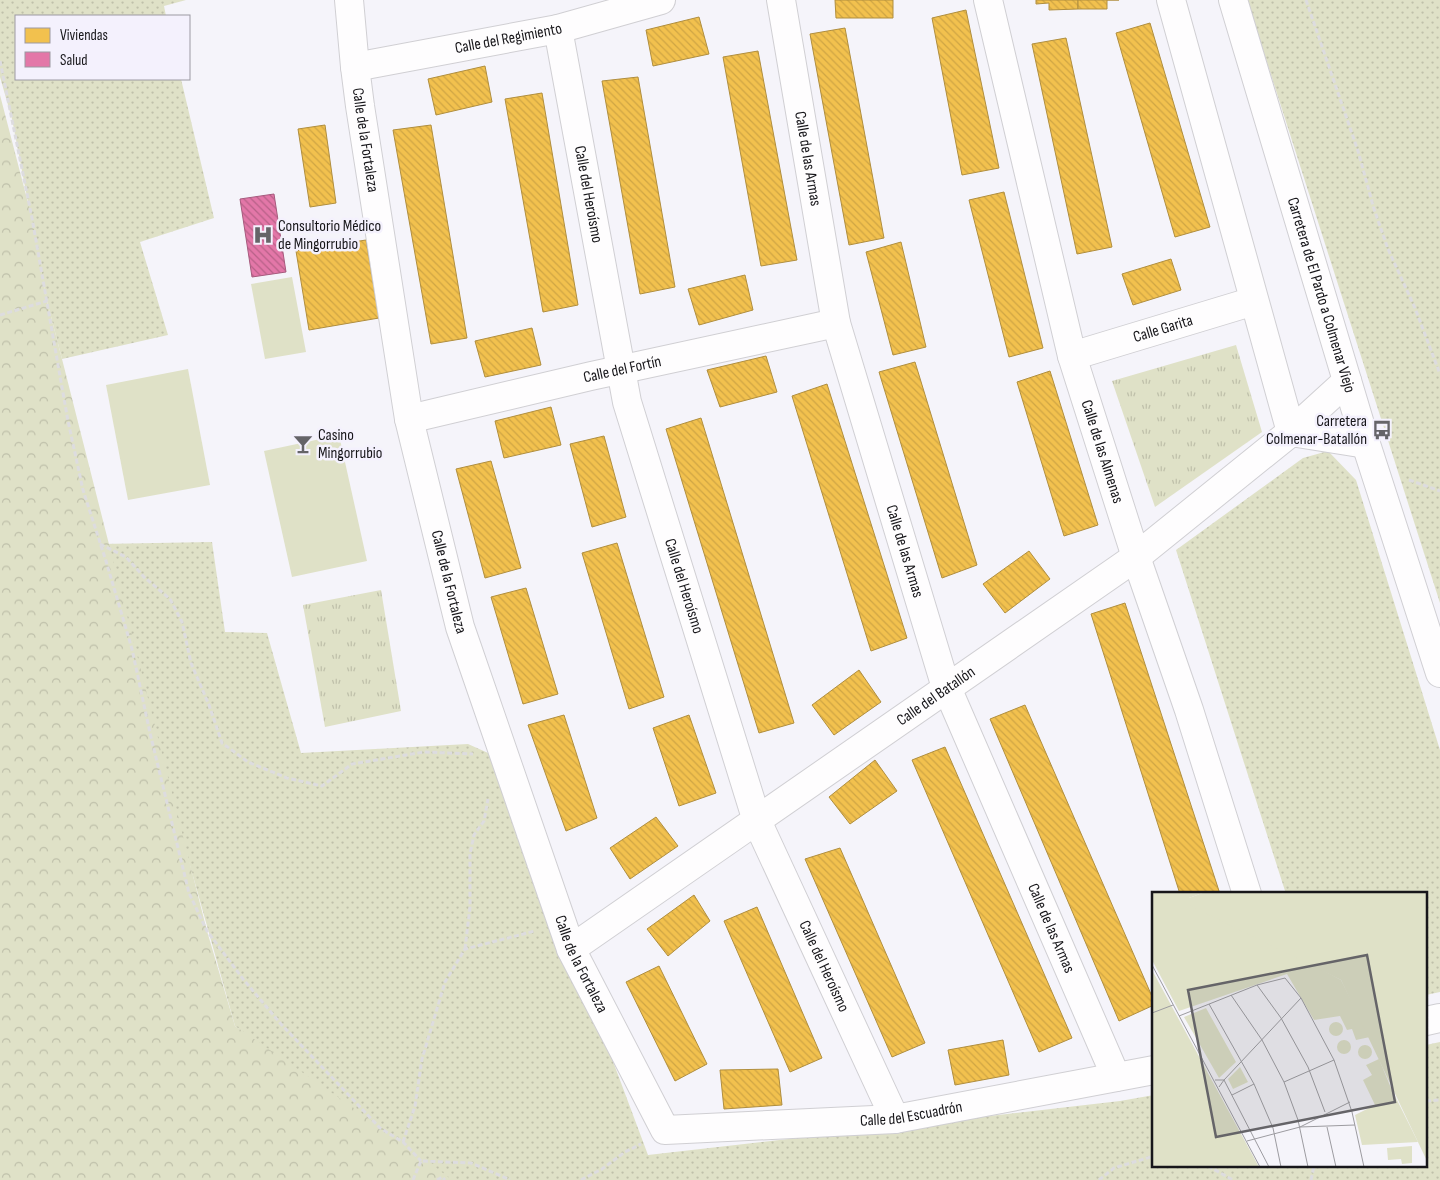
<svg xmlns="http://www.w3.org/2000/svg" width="1440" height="1180" font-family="'Sofia Sans Condensed',sans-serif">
  <defs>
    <pattern id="grass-dots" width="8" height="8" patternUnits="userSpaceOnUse" patternTransform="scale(1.25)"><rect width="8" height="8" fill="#dfe1c7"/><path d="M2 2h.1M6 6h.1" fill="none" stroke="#bfc0aa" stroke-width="1.8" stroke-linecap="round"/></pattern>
    <pattern id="forest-crowns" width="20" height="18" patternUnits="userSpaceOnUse" patternTransform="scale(1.25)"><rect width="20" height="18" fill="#dfe1c7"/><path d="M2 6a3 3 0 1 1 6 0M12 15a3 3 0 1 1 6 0" fill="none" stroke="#bfc0aa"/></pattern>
    <pattern id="park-tufts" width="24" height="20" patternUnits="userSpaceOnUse" patternTransform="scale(1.25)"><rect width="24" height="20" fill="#dfe1c7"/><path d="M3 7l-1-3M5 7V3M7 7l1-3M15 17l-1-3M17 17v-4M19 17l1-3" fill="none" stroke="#bfc0aa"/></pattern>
    <pattern id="homes-back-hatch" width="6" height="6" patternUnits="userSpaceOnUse" patternTransform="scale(1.25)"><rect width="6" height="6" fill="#f2c14e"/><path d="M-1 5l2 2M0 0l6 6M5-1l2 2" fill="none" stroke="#cfa544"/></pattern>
    <pattern id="health-back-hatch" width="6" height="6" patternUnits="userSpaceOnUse" patternTransform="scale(1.25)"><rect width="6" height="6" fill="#e377a8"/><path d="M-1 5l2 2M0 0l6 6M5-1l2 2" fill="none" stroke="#b76188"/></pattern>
  </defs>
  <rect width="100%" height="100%" fill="#f5f4fa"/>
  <g fill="url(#grass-dots)">
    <polygon points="0,0 186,0 164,6 166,16 16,16 16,79 181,79 214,218 140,242 168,335 62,359 47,301 12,119 0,77"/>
    <polygon points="1247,0 1440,0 1440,603"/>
    <polygon points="1328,451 1356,480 1440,750 1440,992 1426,995 1426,894 1286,894 1176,550 1303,458"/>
    <polygon points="212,542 225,632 267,633 301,753 468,744 506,761 571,949 648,1155 1120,1101 1154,1095 1154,1166 1426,1166 1426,1045 1440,1042 1440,1180 437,1180 235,1026 100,544"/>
  </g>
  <polygon fill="url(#forest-crowns)" points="0,95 32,218 47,301 62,359 207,931 235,1026 403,1142 452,1180 0,1180"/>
  <g fill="url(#park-tufts)">
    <polygon points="1236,345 1262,432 1155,507 1112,381"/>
    <polygon points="381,590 401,711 325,727 303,605"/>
  </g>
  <g fill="#dfe1c7">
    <polygon points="292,277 306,352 265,359 251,284"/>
    <polygon points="188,369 210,485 128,500 106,385"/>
    <polygon points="339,435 367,561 292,577 264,451"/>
  </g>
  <g fill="url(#homes-back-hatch)" stroke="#b08e3e">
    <polygon points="835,0 893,0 893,18 836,18"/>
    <polygon points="1036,0 1078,0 1078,9 1049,10 1049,3 1036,4"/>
    <polygon points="1078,0 1119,0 1107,0 1107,9 1078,9"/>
    <polygon points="966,10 999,168 962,175 932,18"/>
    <polygon points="699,17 709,54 653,66 646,30"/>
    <polygon points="1150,23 1210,227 1175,237 1116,33"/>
    <polygon points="845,28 884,238 849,245 810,34"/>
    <polygon points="1066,38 1112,247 1077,254 1032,44"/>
    <polygon points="758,51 797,260 761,266 723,57"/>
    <polygon points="485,66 492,102 436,115 428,79"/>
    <polygon points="638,77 675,287 640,294 602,81"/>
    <polygon points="542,93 578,305 543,312 505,99"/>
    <polygon points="325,125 336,203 310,207 298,129"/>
    <polygon points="431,125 467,338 431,344 393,130"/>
    <polygon points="1004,192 1043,348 1009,357 969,200"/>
    <polygon points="366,240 379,318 309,330 296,251"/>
    <polygon points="901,242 926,347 893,355 866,252"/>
    <polygon points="1171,259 1181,290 1133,305 1122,274"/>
    <polygon points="745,275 753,310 699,325 688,289"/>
    <polygon points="532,328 541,365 485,377 475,341"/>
    <polygon points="766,356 777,392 720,407 707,370"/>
    <polygon points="915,362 977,565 942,578 879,372"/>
    <polygon points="1050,371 1098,525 1064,536 1017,382"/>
    <polygon points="827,384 907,638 871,651 792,396"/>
    <polygon points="551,407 561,445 504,458 495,421"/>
    <polygon points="701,418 794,723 759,733 666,429"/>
    <polygon points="604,436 626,517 592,527 570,444"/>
    <polygon points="491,461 521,568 485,578 456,469"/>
    <polygon points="617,543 664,697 629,709 582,553"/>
    <polygon points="1029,551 1050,579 1005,613 983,584"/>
    <polygon points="526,588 558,694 523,704 491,597"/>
    <polygon points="1125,603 1220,894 1180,894 1091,614"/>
    <polygon points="859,670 881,702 834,735 812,705"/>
    <polygon points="1025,705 1154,1001 1154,1005 1119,1021 990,719"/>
    <polygon points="564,715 597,818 566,831 528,725"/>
    <polygon points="689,715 716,793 679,806 653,728"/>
    <polygon points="945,747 1072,1038 1039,1052 912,760"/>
    <polygon points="875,760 897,791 850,824 829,797"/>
    <polygon points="656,817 678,846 630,879 610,848"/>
    <polygon points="840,848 925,1043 892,1057 805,859"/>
    <polygon points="694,895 710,921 668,956 647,929"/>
    <polygon points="757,907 822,1058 790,1072 724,921"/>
    <polygon points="659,966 707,1064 675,1081 626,982"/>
    <polygon points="1003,1040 1009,1075 955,1085 948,1050"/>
    <polygon points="778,1069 782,1105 724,1109 720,1070"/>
  </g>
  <polygon fill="url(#health-back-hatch)" stroke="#a65a7d" points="274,194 286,272 252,277 240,199"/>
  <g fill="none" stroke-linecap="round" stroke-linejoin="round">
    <defs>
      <g id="minor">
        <path id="s1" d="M349 0 355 67 360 106 409 419 460 627 571 949 665 1130 895 1119 1154 1070"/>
        <path id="s2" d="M781 0 836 323 944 681 1116 1077"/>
        <path id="s3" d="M988 0 1072 356 1136 557 1189 710 1247 894"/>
        <polyline points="1171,0 1291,432 1347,381"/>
        <path id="s4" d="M1233 0 1366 444 1440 673"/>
        <path id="s5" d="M558 29 627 402 757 821 895 1119"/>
        <path id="s6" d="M355 67 558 29 661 0"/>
        <path id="s7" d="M1072 356 1254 301"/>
        <path id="s8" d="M409 419 591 376 836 323"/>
        <path id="s9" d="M571 949 1136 557 1291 432 1366 444"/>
        <polyline points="1426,1021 1440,1018"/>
      </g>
    </defs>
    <use href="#minor" stroke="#d0cfd3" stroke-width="30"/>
    <g stroke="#dddcdf" stroke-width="3" stroke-dasharray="5 2.5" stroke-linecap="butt">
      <polyline points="1306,0 1358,151 1374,209 1388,249 1415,308 1440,374"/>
      <polyline points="0,61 32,218 68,421 83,490 106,561 132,649 150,733 189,893 207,931 243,979 280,1023 380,1128 403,1142 421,1161"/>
      <polyline points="0,315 47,301"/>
      <polyline points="1409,480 1440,491"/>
      <polyline points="100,544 126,557 144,577 170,599 182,622 191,663 209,705 222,743 248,762 287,778 322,786 352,764 424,752 473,754"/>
      <polyline points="465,949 470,907 470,854 474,835 484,821 488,799"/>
      <polyline points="1426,1101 1440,1100"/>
      <polyline points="403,1142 415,1106 422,1059 445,982 465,949 535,931"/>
      <polyline points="1208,1166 1233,1180"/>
      <polyline points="413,1180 421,1161 471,1163 510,1180"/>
      <polyline points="437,1180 442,1177 445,1180"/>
      <polyline points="581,1180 602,1169 625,1152 641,1144"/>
      <polyline points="1099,1180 1114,1168 1154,1156"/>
      <polyline points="1311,1180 1314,1166"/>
    </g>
    <use href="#minor" stroke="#fefdfe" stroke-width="28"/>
  </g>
  <defs>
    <symbol id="hospital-bare" viewBox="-9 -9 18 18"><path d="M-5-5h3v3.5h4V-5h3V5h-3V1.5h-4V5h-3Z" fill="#656468" stroke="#f4f1fd" stroke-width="2.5" paint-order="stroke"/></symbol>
    <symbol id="bus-bare" viewBox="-9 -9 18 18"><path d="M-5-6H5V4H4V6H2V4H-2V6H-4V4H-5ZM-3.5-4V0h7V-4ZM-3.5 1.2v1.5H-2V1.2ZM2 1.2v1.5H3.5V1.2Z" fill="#656468" stroke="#f4f1fd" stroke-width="2.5" paint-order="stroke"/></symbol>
    <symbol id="bar-bare" viewBox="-9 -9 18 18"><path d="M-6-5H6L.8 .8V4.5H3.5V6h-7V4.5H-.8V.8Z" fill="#656468" stroke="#f4f1fd" stroke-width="2.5" paint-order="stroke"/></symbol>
  </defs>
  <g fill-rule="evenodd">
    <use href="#hospital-bare" x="249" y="221" width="28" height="28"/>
    <use href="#bus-bare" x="1368" y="416" width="28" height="28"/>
    <use href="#bar-bare" x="289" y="430" width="28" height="28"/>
  </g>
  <g text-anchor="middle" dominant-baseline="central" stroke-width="5" stroke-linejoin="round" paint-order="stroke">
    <g font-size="16" fill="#17161a" stroke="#f4f1fd">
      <text stroke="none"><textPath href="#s6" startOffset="156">Calle del Regimiento</textPath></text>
      <text stroke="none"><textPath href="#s1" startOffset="141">Calle de la Fortaleza</textPath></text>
      <text stroke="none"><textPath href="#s2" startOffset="161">Calle de las Armas</textPath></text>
      <text stroke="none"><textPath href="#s5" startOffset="168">Calle del Heroísmo</textPath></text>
      <text stroke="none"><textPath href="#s4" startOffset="308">Carretera de El Pardo a Colmenar Viejo</textPath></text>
      <text stroke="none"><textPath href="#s7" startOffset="95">Calle Garita</textPath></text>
      <text stroke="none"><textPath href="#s8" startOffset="219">Calle del Fortín</textPath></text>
      <text stroke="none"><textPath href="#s3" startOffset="466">Calle de las Almenas</textPath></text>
      <text stroke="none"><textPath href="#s2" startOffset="566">Calle de las Armas</textPath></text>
      <text stroke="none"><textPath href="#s1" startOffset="591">Calle de la Fortaleza</textPath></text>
      <text stroke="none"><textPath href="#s5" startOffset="572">Calle del Heroísmo</textPath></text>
      <text stroke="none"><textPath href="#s9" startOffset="444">Calle del Batallón</textPath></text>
      <text stroke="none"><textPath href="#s2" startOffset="971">Calle de las Armas</textPath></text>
      <text stroke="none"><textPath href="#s1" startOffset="996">Calle de la Fortaleza</textPath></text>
      <text stroke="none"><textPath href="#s5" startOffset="978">Calle del Heroísmo</textPath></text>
      <text stroke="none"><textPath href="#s1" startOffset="1429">Calle del Escuadrón</textPath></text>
    </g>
    <g font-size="16" fill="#17161a" stroke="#f4f1fd" text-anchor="start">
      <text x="278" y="226">Consultorio Médico<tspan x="278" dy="18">de Mingorrubio</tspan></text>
      <text x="1367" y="421" text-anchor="end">Carretera<tspan x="1367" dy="18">Colmenar-Batallón</tspan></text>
      <text x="318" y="435">Casino<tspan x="318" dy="18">Mingorrubio</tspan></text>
    </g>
  </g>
  <g transform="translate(1152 892)">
    <rect width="275" height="275" fill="#f5f4fa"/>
    <path d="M0 0H53L37 6 189 88 218 145 204 148 200 137 195 138 188 124 162 128 135 82 27 119 0 68ZM0 78 107 275H0ZM54 116 84 170 67 186 32 125ZM227 167 239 196 266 250 210 253 203 223 223 213 211 188 220 183 214 173Z" fill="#dfe1c7"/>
    <path d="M53 0H275V269L189 88 37 13V6Z" fill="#dfe1c7"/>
    <path d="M177 137a7 7 0 1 1 14 0a7 7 0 1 1-14 0ZM88 175 96 190 81 197 76 187Z" fill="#dfe1c7"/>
    <path d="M185 155a7 7 0 1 1 14 0a7 7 0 1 1-14 0ZM206 160a7 7 0 1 1 14 0a7 7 0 1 1-14 0ZM260 254V271L250 272 249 267 236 268 235 256Z" fill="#dfe1c7"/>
    <path fill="none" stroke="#9c9ba0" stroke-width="1" d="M0 73 108 275M105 93 129 126 156 175 173 220M79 103 110 148 132 190 146 228 156 275M57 112 102 192 121 236 129 275M0 121 21 113M27 124 105 93 133 86 149 106 182 168 200 220 212 275M63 188H72L149 106M132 190 182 168M67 195 72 188 117 275M80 203 102 192M148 235 198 210M175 235 184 275M95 249 148 235 203 233"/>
    <path fill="#656468" fill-opacity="0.15" stroke="#656468" stroke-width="2.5" d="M215 63 243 210 64 245 36 98Z"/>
    <rect width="275" height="275" fill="none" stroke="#17161a" stroke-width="2.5"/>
  </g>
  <rect x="15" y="15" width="175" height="65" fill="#f4f1fd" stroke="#9c99a2"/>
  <rect x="25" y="28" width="25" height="15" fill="#f2c14e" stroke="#9c99a2"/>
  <text x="60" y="40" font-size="15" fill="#17161a">Viviendas</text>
  <rect x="25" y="52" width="25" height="15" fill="#e377a8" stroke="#9c99a2"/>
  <text x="60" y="65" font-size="15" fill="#17161a">Salud</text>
</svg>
